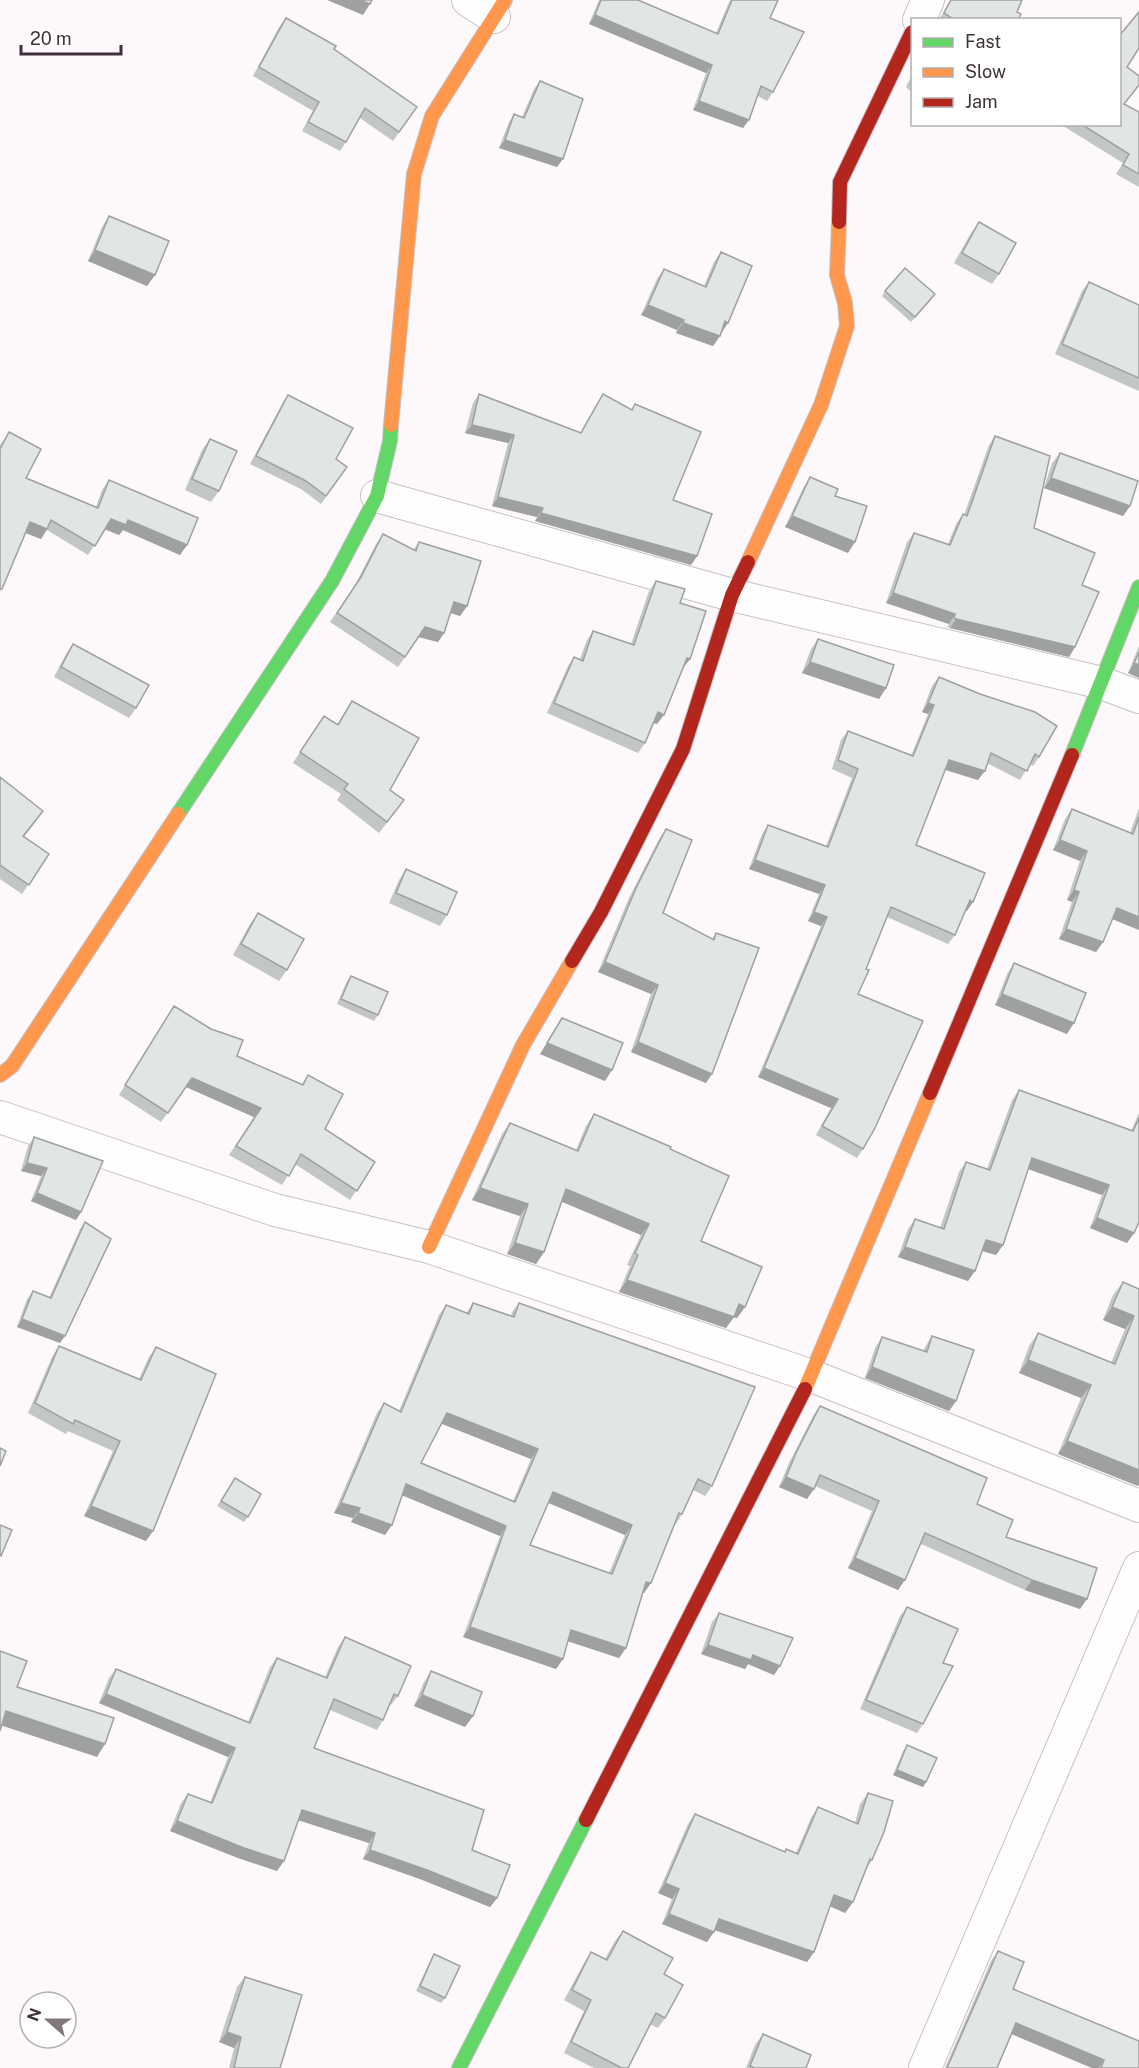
<svg xmlns="http://www.w3.org/2000/svg" width="1139" height="2068" font-family="'Public Sans',sans-serif">
  <rect width="100%" height="100%" fill="#fdf8fb"/>
  <g fill="none" stroke-linecap="round" stroke-linejoin="round">
    <defs>
      <g id="street">
        <polyline points="468,0 494,17"/>
        <polyline points="919,20 928,0"/>
        <polyline points="377,496 732,595 1102,683 1139,697"/>
        <polyline points="0,1117 275,1210 429,1247 812,1376 1139,1506"/>
        <polyline points="925,2068 1139,1568"/>
      </g>
      <g id="fast">
        <polyline points="1072,755 1139,587"/>
        <polyline points="178,814 332,581 377,496 390,441 391,425"/>
        <polyline points="459,2068 586,1820"/>
      </g>
      <g id="slow">
        <polyline points="391,425 414,174 432,116 505,0"/>
        <polyline points="748,562 821,405 847,326 845,303 837,275 839,222"/>
        <polyline points="0,1075 12,1066 178,814"/>
        <polyline points="429,1247 523,1045 572,961"/>
        <polyline points="805,1389 930,1093"/>
      </g>
      <g id="jam">
        <polyline points="839,222 840,182 912,32"/>
        <polyline points="572,961 601,912 683,749 732,595 748,562"/>
        <polyline points="930,1093 1072,755"/>
        <polyline points="586,1820 805,1389"/>
      </g>
    </defs>
    <use href="#street" stroke="#c9c0c5" stroke-width="34"/>
    <use href="#fast" stroke="#c9c0c5" stroke-width="16"/>
    <use href="#slow" stroke="#c9c0c5" stroke-width="16"/>
    <use href="#jam" stroke="#c9c0c5" stroke-width="16"/>
    <use href="#street" stroke="#fffefe" stroke-width="32"/>
    <use href="#fast" stroke="#63d668" stroke-width="14"/>
    <use href="#slow" stroke="#ff974d" stroke-width="14"/>
    <use href="#jam" stroke="#b3261e" stroke-width="14"/>
  </g>
  <g fill="#c2c6c5" fill-rule="evenodd">
    <polygon points="599,0 638,0 716,33 730,0 778,0 770,18 773,92 767,101 758,96 743,128 693,110 706,73 589,24"/>
    <polygon points="950,0 1022,0 1017,12 1018,20 939,20"/>
    <polygon points="286,18 334,49 417,107 393,141 360,118 346,142 340,151 302,131 313,111 253,76 279,27"/>
    <polygon points="1127,67 1125,105 1139,112 1139,187 1116,174 1123,163 1060,124 1119,124"/>
    <polygon points="912,75 912,92 906,87"/>
    <polygon points="540,81 557,167 499,148 509,122 514,114 522,117 534,89"/>
    <polygon points="109,216 155,275 147,286 88,261 102,227"/>
    <polygon points="979,222 999,274 992,284 954,263 971,233"/>
    <polygon points="721,252 728,323 713,346 676,333 677,330 641,315 657,279 664,269 704,286 714,262"/>
    <polygon points="1089,282 1139,305 1139,391 1055,354 1082,291"/>
    <polygon points="885,291 931,300 911,322 882,296"/>
    <polygon points="479,394 580,433 597,403 603,394 631,410 635,404 697,556 691,565 535,521 537,517 492,506 508,443 465,433 473,403"/>
    <polygon points="288,395 336,459 347,467 321,504 301,489 250,464 283,402"/>
    <polygon points="9,432 26,478 96,507 102,490 109,480 187,545 180,555 123,530 119,535 105,529 88,555 47,530 41,539 26,533 0,592 0,445"/>
    <polygon points="995,436 1034,528 1082,585 1075,647 1069,657 950,628 947,627 949,624 886,603 907,542 914,533 948,544 956,524 963,514 964,515 989,445"/>
    <polygon points="210,439 219,491 211,502 185,490 202,450"/>
    <polygon points="1060,453 1130,506 1123,516 1044,488 1052,463"/>
    <polygon points="810,477 835,496 848,553 785,527 803,488"/>
    <polygon points="383,534 413,550 419,542 467,606 460,616 451,613 444,633 438,642 419,637 398,667 330,622 354,587 376,544"/>
    <polygon points="656,581 680,603 690,659 683,668 657,724 653,723 645,743 638,753 547,713 568,666 574,657 580,659 587,640 593,631 631,644 649,591"/>
    <polygon points="818,639 886,688 879,699 802,673 811,649"/>
    <polygon points="73,644 136,708 129,718 54,677 66,654"/>
    <polygon points="1139,646 1139,678 1128,673"/>
    <polygon points="939,677 1039,757 1033,766 1030,764 1020,780 987,763 978,780 945,769 916,845 967,911 965,910 955,935 948,944 887,917 866,969 858,994 863,1149 857,1158 816,1135 831,1108 758,1077 821,926 808,921 819,894 749,869 762,834 768,825 826,846 852,778 832,769 841,740 848,731 911,756 928,714 922,712 932,686"/>
    <polygon points="352,701 390,790 396,811 379,833 337,800 341,794 293,763 316,727 337,725"/>
    <polygon points="0,777 37,820 24,837 49,854 22,894 0,879"/>
    <polygon points="1139,808 1139,930 1112,919 1103,942 1096,952 1059,939 1072,902 1067,900 1080,861 1053,850 1065,819 1072,809 1130,833"/>
    <polygon points="666,829 663,913 712,939 716,933 706,1083 631,1052 651,994 598,972 629,898 659,839"/>
    <polygon points="406,869 447,915 440,926 389,903 399,880"/>
    <polygon points="258,913 287,970 279,981 233,955 250,924"/>
    <polygon points="1014,963 1067,1034 995,1005 1007,974"/>
    <polygon points="351,976 378,1015 374,1021 337,1004 347,981"/>
    <polygon points="174,1006 237,1056 302,1084 308,1075 325,1129 375,1162 350,1200 295,1164 282,1185 229,1155 254,1117 186,1087 161,1122 119,1095"/>
    <polygon points="562,1018 605,1081 540,1054"/>
    <polygon points="1019,1090 1131,1131 1139,1113 1139,1222 1134,1233 1127,1243 1090,1228 1102,1195 1028,1169 1003,1245 996,1255 982,1251 968,1281 898,1257 908,1229 915,1219 940,1228 959,1172 966,1162 987,1169 1012,1100"/>
    <polygon points="594,1114 670,1149 701,1241 745,1307 737,1318 734,1317 726,1328 619,1292 630,1266 627,1265 641,1235 562,1202 544,1252 536,1264 507,1254 520,1216 472,1200 502,1134 510,1123 576,1150 586,1126"/>
    <polygon points="34,1137 81,1212 76,1220 31,1201 41,1176 21,1171 28,1146"/>
    <polygon points="85,1222 60,1343 17,1327 27,1299 33,1291 49,1298 80,1229"/>
    <polygon points="1123,1282 1139,1289 1138,1486 1058,1454 1081,1398 1019,1373 1029,1346 1038,1333 1111,1363 1125,1329 1103,1320 1113,1295"/>
    <path d="M473 1303 511 1316 512 1312 519 1303 712 1486 705 1496 693 1490 682 1514 676 1524H675L644 1593H643L626 1648 619 1658 568 1641 563 1659 556 1669 463 1637 500 1536 402 1495 385 1535 351 1522 353 1518 334 1513 377 1413 384 1403 399 1411 439 1315 446 1305 466 1313ZM442 1424 531 1459 513 1501 421 1463ZM548 1502 625 1535 609 1573 530 1545Z"/>
    <polygon points="932,1336 956,1401 949,1411 865,1378 875,1348 882,1337 923,1351 925,1347"/>
    <polygon points="59,1346 139,1379 149,1357 156,1347 146,1541 84,1516 113,1451 68,1431 66,1434 28,1413 52,1357"/>
    <polygon points="820,1406 977,1504 1006,1537 1080,1609 1025,1590 921,1544 898,1590 848,1568 872,1511 815,1486 807,1499 779,1487 789,1463 813,1416"/>
    <polygon points="235,1478 248,1517 244,1522 217,1506"/>
    <polygon points="907,1607 943,1663 923,1724 917,1733 860,1709 900,1616"/>
    <polygon points="719,1613 780,1666 774,1675 748,1664 745,1669 701,1654 712,1622"/>
    <polygon points="345,1637 398,1696 391,1705 390,1704 383,1720 377,1730 330,1710 314,1748 472,1850 497,1898 490,1907 420,1879 363,1859 369,1843 298,1820 277,1871 238,1858 170,1831 181,1803 188,1794 210,1803 228,1757 99,1703 109,1678 116,1669 248,1722 270,1667 277,1658 325,1677 338,1647"/>
    <polygon points="431,1671 473,1716 465,1727 414,1706 424,1682"/>
    <polygon points="907,1745 926,1782 923,1787 893,1775 903,1751"/>
    <polygon points="868,1793 872,1860 867,1868 853,1902 845,1913 830,1906 814,1952 807,1962 714,1930 707,1942 662,1924 672,1899 658,1893 688,1824 695,1814 784,1852 786,1849 796,1853 811,1818 818,1807 855,1823 860,1804"/>
    <polygon points="623,1931 664,1974 665,2018 658,2028 650,2024 628,2068 594,2068 564,2053 584,2011 564,2000 584,1963 591,1952 605,1959 615,1941"/>
    <polygon points="998,1951 1013,1989 1139,2068 1092,2068 1012,2034 997,2068 945,2068 991,1961"/>
    <polygon points="434,1954 445,1998 441,2003 416,1991 431,1959"/>
    <polygon points="245,1977 280,2068 229,2068 234,2048 219,2042 237,1987"/>
    <polygon points="763,2034 806,2068 746,2068 755,2045"/>
  </g>
  <g fill="#9ea1a0">
    <polygon points="327,0 360,0 370,4 363,15"/>
    <polygon points="595,15 712,65 706,73 589,24"/>
    <polygon points="699,101 749,120 743,128 693,110"/>
    <polygon points="505,140 563,159 557,167 499,148"/>
    <polygon points="95,250 155,275 147,286 88,261"/>
    <polygon points="648,305 684,320 677,330 641,315"/>
    <polygon points="725,321 728,323 721,333"/>
    <polygon points="683,323 720,336 713,346 676,333"/>
    <polygon points="472,425 514,435 508,443 465,433"/>
    <polygon points="1051,478 1130,506 1123,516 1044,488"/>
    <polygon points="498,497 543,508 537,517 492,506"/>
    <polygon points="541,513 697,556 691,565 535,521"/>
    <polygon points="792,516 855,542 848,553 785,527"/>
    <polygon points="111,519 128,520 187,545 180,555 123,530 119,535 104,529"/>
    <polygon points="30,522 47,529 41,539 23,532"/>
    <polygon points="893,593 955,614 949,624 886,603"/>
    <polygon points="454,602 467,606 460,616 447,612"/>
    <polygon points="956,619 1075,647 1069,657 950,628"/>
    <polygon points="425,627 444,633 438,642 418,637"/>
    <polygon points="687,658 690,659 683,668"/>
    <polygon points="810,662 886,688 879,699 802,673"/>
    <polygon points="1134,663 1139,665 1139,678 1128,673"/>
    <polygon points="928,703 934,705 928,714 922,712"/>
    <polygon points="658,712 664,715 657,724 651,722"/>
    <polygon points="949,760 985,771 978,780 942,769"/>
    <polygon points="1060,840 1087,851 1080,861 1053,850"/>
    <polygon points="755,860 825,885 819,894 749,869"/>
    <polygon points="1074,890 1079,892 1072,902 1067,900"/>
    <polygon points="970,900 973,902 967,911 963,909"/>
    <polygon points="1117,908 1139,917 1139,930 1110,918"/>
    <polygon points="814,912 827,917 821,926 808,921"/>
    <polygon points="1066,929 1103,942 1096,952 1059,939"/>
    <polygon points="605,962 658,985 651,994 598,972"/>
    <polygon points="1002,994 1074,1023 1067,1034 995,1005"/>
    <polygon points="638,1042 712,1074 706,1083 631,1052"/>
    <polygon points="547,1043 612,1070 605,1081 540,1054"/>
    <polygon points="764,1068 838,1099 831,1108 758,1077"/>
    <polygon points="192,1078 261,1108 254,1117 186,1087"/>
    <polygon points="1032,1158 1109,1185 1102,1195 1025,1168"/>
    <polygon points="27,1163 47,1168 41,1176 21,1171"/>
    <polygon points="480,1188 528,1204 520,1216 472,1200"/>
    <polygon points="566,1189 649,1224 641,1235 558,1200"/>
    <polygon points="37,1193 81,1212 76,1220 31,1201"/>
    <polygon points="1097,1218 1134,1233 1127,1243 1090,1228"/>
    <polygon points="986,1240 1003,1245 996,1255 979,1250"/>
    <polygon points="515,1243 544,1252 536,1264 507,1254"/>
    <polygon points="905,1247 975,1271 968,1281 898,1257"/>
    <polygon points="627,1280 739,1304 745,1307 737,1318 734,1317 726,1328 619,1292"/>
    <polygon points="1112,1307 1134,1316 1125,1329 1103,1320"/>
    <polygon points="22,1319 65,1336 60,1343 17,1327"/>
    <polygon points="1028,1360 1091,1385 1081,1398 1019,1373"/>
    <polygon points="872,1367 956,1401 949,1411 865,1378"/>
    <polygon points="447,1413 538,1449 531,1459 440,1423"/>
    <polygon points="1067,1441 1139,1470 1139,1485 1138,1486 1058,1454"/>
    <polygon points="786,1477 814,1489 807,1499 779,1487"/>
    <polygon points="406,1484 506,1526 500,1536 399,1494"/>
    <polygon points="553,1492 632,1525 625,1535 546,1502"/>
    <polygon points="341,1503 360,1508 353,1518 334,1513"/>
    <polygon points="91,1506 153,1531 146,1541 84,1516"/>
    <polygon points="358,1513 392,1525 385,1535 351,1522"/>
    <polygon points="855,1558 905,1580 898,1590 848,1568"/>
    <polygon points="1032,1580 1087,1599 1080,1609 1025,1590"/>
    <polygon points="646,1582 651,1583 644,1593 639,1592"/>
    <polygon points="470,1627 563,1659 556,1669 463,1637"/>
    <polygon points="571,1630 626,1648 619,1658 564,1640"/>
    <polygon points="708,1645 753,1655 780,1666 774,1675 748,1664 745,1669 701,1654"/>
    <polygon points="106,1694 235,1748 228,1757 99,1703"/>
    <polygon points="422,1695 473,1716 465,1727 414,1706"/>
    <polygon points="6,1711 105,1744 97,1757 0,1725"/>
    <polygon points="897,1770 926,1782 923,1787 893,1775"/>
    <polygon points="302,1810 375,1833 369,1843 295,1819"/>
    <polygon points="177,1821 284,1861 277,1871 238,1858 170,1831"/>
    <polygon points="370,1850 427,1870 497,1898 490,1907 420,1879 363,1859"/>
    <polygon points="665,1883 679,1889 672,1899 658,1893"/>
    <polygon points="834,1895 853,1902 845,1913 827,1905"/>
    <polygon points="669,1914 714,1932 707,1942 662,1924"/>
    <polygon points="719,1919 814,1952 807,1962 712,1929"/>
    <polygon points="1016,2023 1104,2060 1099,2068 1092,2068 1009,2033"/>
    <polygon points="227,2032 241,2037 234,2048 219,2042"/>
  </g>
  <g fill="#e1e6e5" stroke="#9ea1a0" stroke-width="1.5" fill-rule="evenodd">
    <polygon points="360,0 372,0 370,4"/>
    <polygon points="601,0 638,0 718,34 732,0 778,0 770,18 804,32 773,92 761,86 749,120 699,101 712,65 595,15"/>
    <polygon points="951,0 1022,0 1017,12 1021,14 1018,20 955,20 944,13"/>
    <polygon points="1139,12 1139,48 1127,67 1139,76 1139,85 1124,104 1139,112 1139,174 1123,165 1129,154 1081,124 1119,124 1119,36"/>
    <polygon points="286,18 336,46 334,49 417,107 399,132 365,108 346,142 308,122 319,102 259,67"/>
    <polygon points="540,81 583,99 563,159 505,140 514,114 524,118"/>
    <polygon points="109,216 169,241 155,275 95,250"/>
    <polygon points="979,222 1016,243 999,274 962,253"/>
    <polygon points="721,252 752,266 728,323 725,321 720,336 683,323 684,320 648,305 664,269 706,287"/>
    <polygon points="905,268 935,294 915,317 885,291"/>
    <polygon points="1089,282 1139,305 1139,378 1062,344"/>
    <polygon points="479,394 581,433 603,394 632,410 635,404 701,432 673,500 712,514 697,556 541,513 543,508 498,497 514,435 472,425"/>
    <polygon points="288,395 353,428 336,459 347,467 326,496 306,481 256,456"/>
    <polygon points="9,432 41,449 26,478 98,508 109,480 198,518 187,545 128,520 126,525 111,519 95,546 51,520 47,529 30,522 2,589 0,589 0,449"/>
    <polygon points="995,436 1050,456 1034,528 1095,553 1082,585 1099,592 1075,647 956,619 954,618 955,614 893,593 914,533 950,545 963,514 967,516"/>
    <polygon points="210,439 237,451 219,491 192,479"/>
    <polygon points="1060,453 1138,481 1130,506 1051,478"/>
    <polygon points="810,477 838,489 835,496 867,506 855,542 792,516"/>
    <polygon points="383,534 416,551 419,542 481,561 467,606 454,602 444,633 425,627 405,657 337,613 361,577"/>
    <polygon points="656,581 685,589 680,603 706,611 690,659 687,658 664,715 658,712 645,743 554,703 574,657 583,661 593,631 634,645"/>
    <polygon points="818,639 894,665 886,688 810,662"/>
    <polygon points="73,644 149,685 136,708 61,667"/>
    <polygon points="1139,652 1139,665 1134,663"/>
    <polygon points="939,677 980,694 1035,712 1057,726 1039,757 1035,754 1027,771 991,753 985,771 949,760 916,845 985,873 973,902 970,900 955,935 891,907 866,969 869,970 858,994 923,1021 875,1128 863,1149 822,1126 838,1099 764,1068 827,917 814,912 825,885 755,860 768,825 828,847 858,769 838,760 848,731 913,756 934,705 928,703"/>
    <polygon points="352,701 419,738 390,790 404,800 387,822 344,789 348,784 300,752 324,716 338,725"/>
    <polygon points="0,777 43,811 23,836 49,854 29,885 0,865"/>
    <polygon points="1072,809 1133,834 1139,817 1139,917 1117,908 1103,942 1066,929 1079,892 1074,890 1087,851 1060,840"/>
    <polygon points="666,829 692,840 663,913 714,940 716,933 759,948 712,1074 638,1042 658,985 605,962 636,888"/>
    <polygon points="406,869 457,892 447,915 396,893"/>
    <polygon points="258,913 304,939 287,970 241,944"/>
    <polygon points="1014,963 1086,993 1074,1023 1002,994"/>
    <polygon points="351,976 388,992 378,1015 341,999"/>
    <polygon points="174,1006 211,1029 243,1040 237,1056 303,1085 308,1075 343,1094 325,1129 375,1162 357,1191 301,1154 289,1176 236,1146 261,1108 192,1078 168,1113 125,1085"/>
    <polygon points="562,1018 623,1043 612,1070 547,1043"/>
    <polygon points="1019,1090 1133,1131 1139,1118 1139,1222 1134,1233 1097,1218 1109,1185 1032,1158 1003,1245 986,1240 975,1271 905,1247 915,1219 944,1229 966,1162 990,1170"/>
    <polygon points="594,1114 671,1147 670,1149 729,1176 701,1241 762,1267 745,1307 739,1304 734,1317 627,1280 638,1255 635,1253 649,1224 566,1189 544,1252 515,1243 528,1204 480,1188 510,1123 578,1151"/>
    <polygon points="34,1137 103,1161 81,1212 37,1193 47,1168 27,1163"/>
    <polygon points="85,1222 111,1239 65,1336 22,1319 33,1291 51,1298"/>
    <polygon points="1123,1282 1139,1289 1139,1470 1067,1441 1091,1385 1028,1360 1038,1333 1115,1364 1134,1316 1112,1307"/>
    <path d="M473 1303 514 1317 519 1303 755 1387 712 1486 698 1479 682 1514 679 1513 651 1583 646 1582 626 1648 571 1630 563 1659 470 1627 506 1526 406 1484 392 1525 358 1513 360 1508 341 1503 384 1403 401 1412 446 1305 469 1314ZM447 1413 538 1449 515 1502 421 1463ZM553 1492 632 1525 612 1574 530 1545Z"/>
    <polygon points="932,1336 974,1350 956,1401 872,1367 882,1337 927,1352"/>
    <polygon points="59,1346 141,1380 156,1347 216,1374 153,1531 91,1506 120,1441 75,1420 73,1424 35,1403"/>
    <polygon points="820,1406 987,1478 977,1504 1013,1520 1006,1537 1097,1568 1087,1599 1032,1580 925,1533 905,1580 855,1558 879,1501 820,1475 814,1489 786,1477 796,1453"/>
    <polygon points="0,1448 6,1451 0,1466"/>
    <polygon points="235,1478 261,1494 248,1517 221,1501"/>
    <polygon points="0,1525 12,1530 1,1556 0,1555"/>
    <polygon points="907,1607 958,1629 943,1663 953,1666 923,1724 866,1700"/>
    <polygon points="719,1613 793,1638 780,1666 753,1655 751,1660 708,1645"/>
    <polygon points="345,1637 411,1666 398,1696 394,1694 383,1720 334,1699 314,1748 484,1810 472,1850 510,1865 497,1898 427,1870 370,1850 375,1833 302,1810 284,1861 244,1848 177,1821 188,1794 212,1803 235,1748 106,1694 116,1669 250,1723 277,1658 327,1678"/>
    <polygon points="0,1651 27,1661 17,1687 114,1718 105,1744 6,1711 0,1731"/>
    <polygon points="431,1671 482,1692 473,1716 422,1695"/>
    <polygon points="907,1745 937,1758 926,1782 897,1770"/>
    <polygon points="868,1793 893,1801 884,1832 872,1860 870,1859 853,1902 834,1895 814,1952 719,1919 714,1932 669,1914 679,1889 665,1883 695,1814 785,1852 786,1849 798,1854 818,1807 858,1824"/>
    <polygon points="623,1931 673,1958 664,1974 683,1985 665,2018 656,2013 628,2068 622,2068 571,2042 591,2000 572,1990 591,1952 607,1960"/>
    <polygon points="998,1951 1024,1962 1013,1989 1139,2041 1139,2068 1101,2068 1104,2060 1016,2023 997,2068 947,2068"/>
    <polygon points="434,1954 460,1966 445,1998 420,1986"/>
    <polygon points="245,1977 302,1995 280,2068 234,2068 241,2037 227,2032"/>
    <polygon points="763,2034 811,2055 806,2068 755,2068 750,2066"/>
  </g>
  <rect x="911" y="18" width="210" height="108" fill="#ffffff" stroke="#b2adb0" stroke-width="1.5"/>
  <rect x="923" y="38" width="30" height="9" fill="#63d668" stroke="#b2adb0" stroke-width="1.5"/>
  <text x="965" y="48" font-size="18" fill="#3e3139">Fast</text>
  <rect x="923" y="68" width="30" height="9" fill="#ff974d" stroke="#b2adb0" stroke-width="1.5"/>
  <text x="965" y="78" font-size="18" fill="#3e3139">Slow</text>
  <rect x="923" y="98" width="30" height="9" fill="#b3261e" stroke="#b2adb0" stroke-width="1.5"/>
  <text x="965" y="108" font-size="18" fill="#3e3139">Jam</text>
  <g transform="translate(48 2020) rotate(291)"><circle r="28" fill="#ffffff" stroke="#b2adb0" stroke-width="1.5"/>
  <path d="M0-4.5L10 22L0 15L-10 22Z" fill="#81777d"/>
  <text y="-9" font-size="16" font-weight="bold" text-anchor="middle" fill="#3e3139">N</text>
  </g>
  <path d="M21 45v9h100v-9" fill="none" stroke="#3e3139" stroke-width="3"/>
  <text x="30" y="45" font-size="18" fill="#3e3139" stroke="#ffffff" stroke-width="4.5" paint-order="stroke">20 m</text>
</svg>
